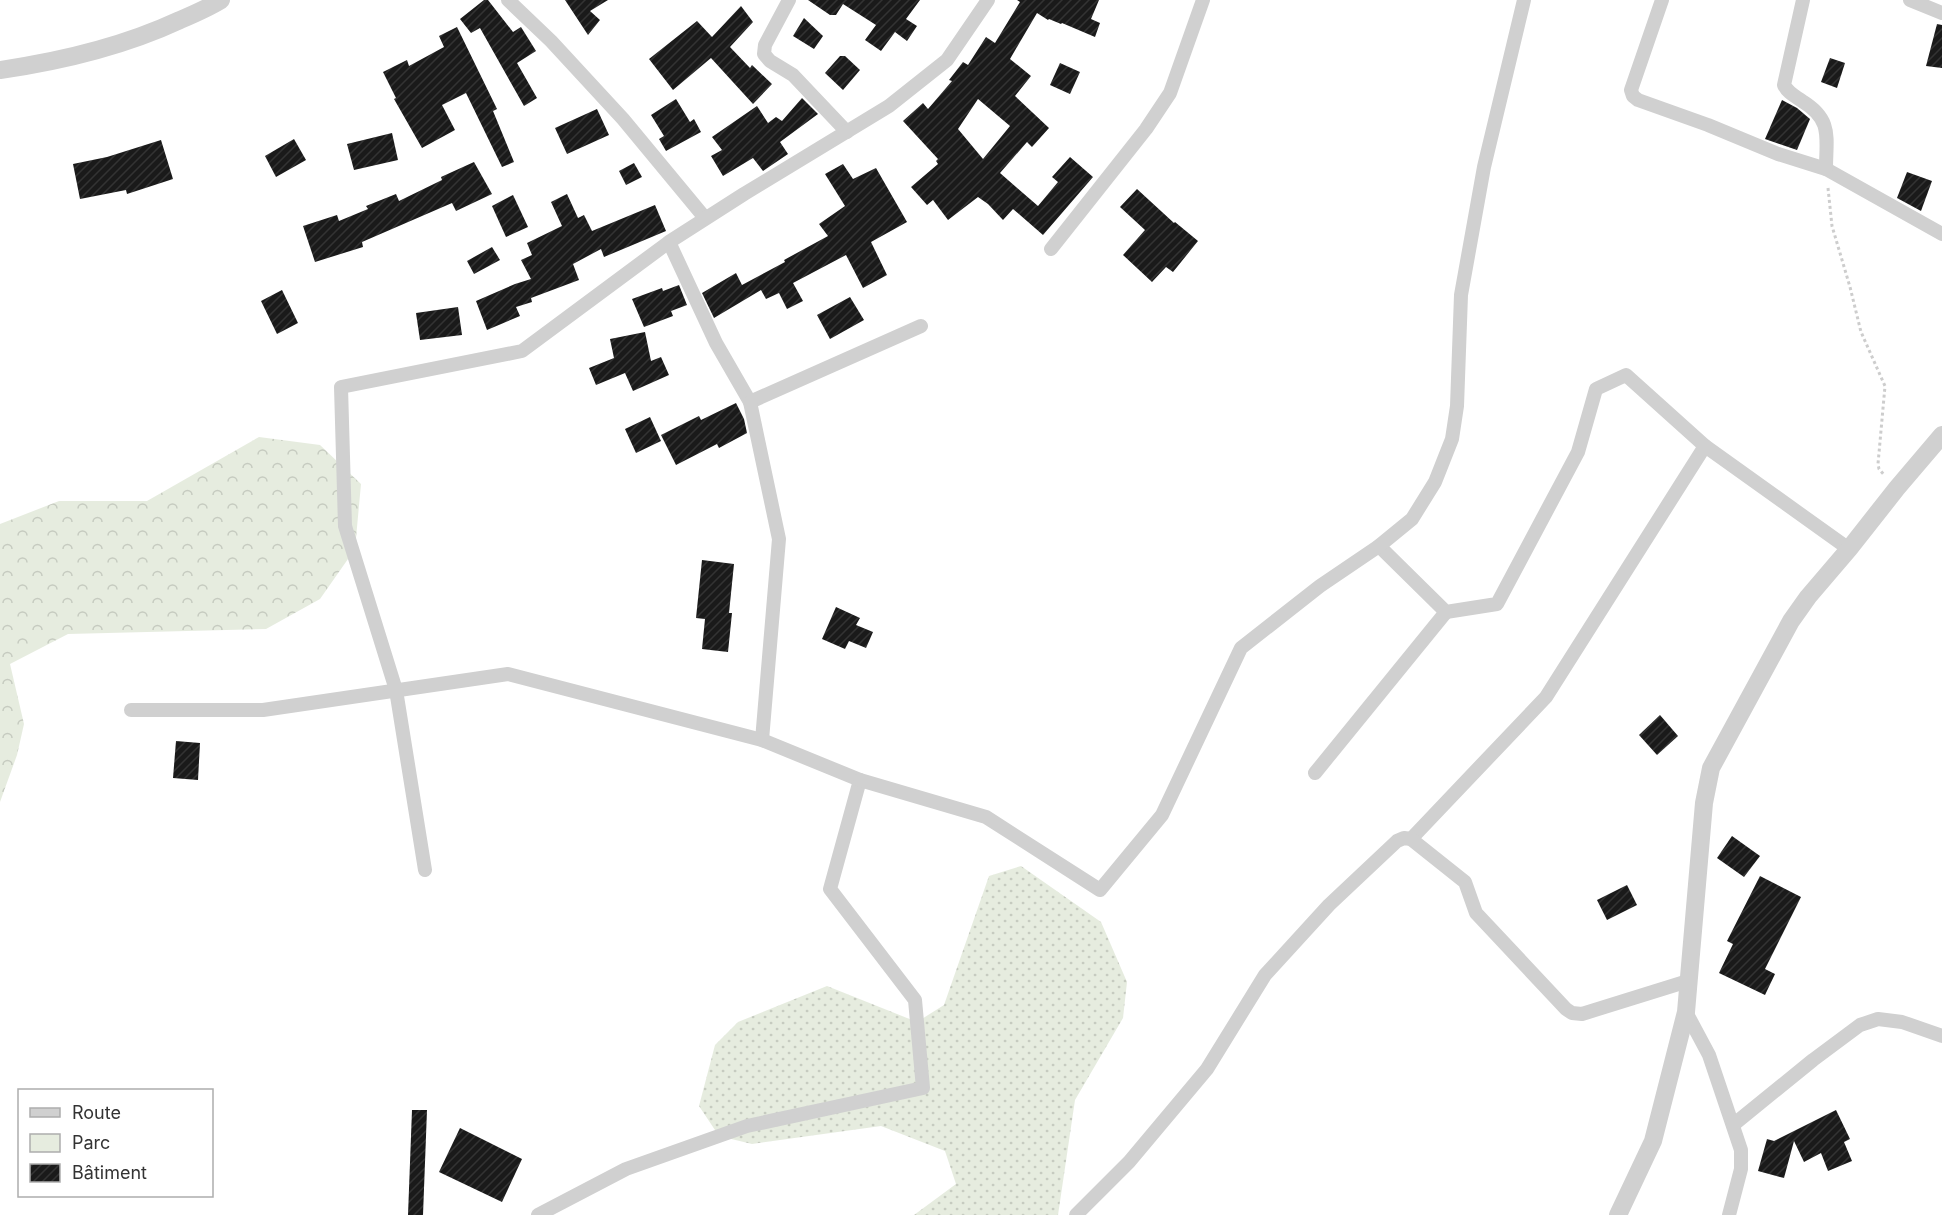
<svg xmlns="http://www.w3.org/2000/svg" width="1942" height="1215" font-family="Inter,sans-serif">
  <defs>
    <pattern id="green-dots" width="8" height="8" patternUnits="userSpaceOnUse" patternTransform="scale(1.5)"><rect width="8" height="8" fill="#e6ecdf"/><path d="M2 2h.1M6 6h.1" fill="none" stroke="#c6cbc0" stroke-width="1.8" stroke-linecap="round"/></pattern>
    <pattern id="forest-crowns" width="20" height="18" patternUnits="userSpaceOnUse" patternTransform="scale(1.5)"><rect width="20" height="18" fill="#e6ecdf"/><path d="M2 6a3 3 0 1 1 6 0M12 15a3 3 0 1 1 6 0" fill="none" stroke="#c6cbc0"/></pattern>
    <pattern id="building-hatch" width="6" height="6" patternUnits="userSpaceOnUse" patternTransform="scale(1.5)"><rect width="6" height="6" fill="#1a1a1a"/><path d="M-1 1l2-2M0 6l6-6M5 7l2-2" fill="none" stroke="#333"/></pattern>
  </defs>
  <rect width="100%" height="100%" fill="#fff"/>
  <polygon fill="url(#green-dots)" points="1021,866 1101,922 1127,982 1123,1018 1075,1100 1058,1215 914,1215 956,1184 945,1151 881,1126 752,1144 719,1136 699,1106 715,1045 738,1022 827,986 917,1022 944,1005 989,876"/>
  <polygon fill="url(#forest-crowns)" points="259,437 320,445 361,484 355,549 320,599 266,629 68,634 10,664 24,724 17,755 0,802 0,524 59,501 147,501"/>
  <g fill="url(#building-hatch)" fill-rule="evenodd">
    <polygon points="484,0 488,0 513,32 521,27 536,51 517,63 537,98 524,106 480,28 471,33 460,19"/>
    <polygon points="565,0 608,0 590,11 600,20 588,35"/>
    <polygon points="808,0 920,0 906,19 917,26 907,41 895,32 881,51 865,40 876,25 843,4 836,15 830,15"/>
    <path d="M1017 0H1099L1091 19 1100 23 1095 37 1062 23 1061 24 1049 19 1048 20 1037 13 1010 59 1031 76 1015 96 1049 128 1032 147 1027 142 1000 173 1038 206 1058 182 1052 177 1070 157 1093 177 1043 235 1013 209 1003 220 988 204 978 197 948 220 933 200 927 205 911 187 938 164 936 161 938 159 903 121 923 103 928 109 952 81 949 80 963 62 968 65 986 37 995 43 1020 2ZM978 99 1010 126 983 159 958 129Z"/>
    <polygon points="741,6 753,22 730,47 750,68 752,65 772,84 753,104 711,58 673,90 649,59 697,21 712,37"/>
    <polygon points="804,18 823,36 814,49 793,36"/>
    <polygon points="1937,24 1942,25 1942,68 1926,66"/>
    <polygon points="457,27 497,109 493,111 514,162 502,167 466,93 442,105 455,130 422,148 394,99 396,98 383,72 407,60 409,66 444,47 439,36"/>
    <polygon points="840,56 845,56 860,70 843,90 825,73"/>
    <polygon points="1830,58 1845,63 1837,88 1821,82"/>
    <polygon points="1060,63 1080,72 1070,94 1050,85"/>
    <polygon points="802,98 818,114 780,142 788,154 763,171 753,158 723,176 711,156 722,150 712,137 757,106 768,123 776,117 782,121"/>
    <polygon points="676,99 690,122 694,119 701,132 666,151 659,139 664,136 651,115"/>
    <polygon points="1782,100 1797,108 1810,119 1797,150 1765,139"/>
    <polygon points="597,109 609,135 567,154 555,128"/>
    <polygon points="392,133 398,160 354,170 347,144"/>
    <polygon points="294,139 306,160 276,177 265,156"/>
    <polygon points="161,140 173,179 127,194 126,190 80,199 73,164 107,157"/>
    <polygon points="474,162 492,194 456,211 452,203 362,242 363,247 315,262 303,226 337,215 339,221 368,209 366,206 396,194 399,201 442,180 441,177"/>
    <polygon points="634,163 642,177 626,185 619,171"/>
    <polygon points="843,164 853,179 876,168 907,222 871,242 887,275 863,288 846,255 793,283 803,301 787,309 779,293 766,299 761,290 714,318 702,293 736,273 742,285 785,262 784,260 828,236 819,224 845,206 825,174"/>
    <polygon points="1907,172 1932,181 1921,211 1897,198"/>
    <polygon points="1137,189 1174,223 1175,222 1198,241 1173,272 1166,267 1152,282 1123,255 1145,230 1120,207"/>
    <polygon points="567,194 578,218 584,215 592,231 655,205 666,231 604,257 601,249 573,264 579,280 531,298 532,302 516,307 520,316 487,330 476,301 515,284 531,279 521,260 532,255 527,243 562,226 551,202"/>
    <polygon points="513,195 528,227 506,237 492,206"/>
    <polygon points="492,247 500,260 474,274 467,261"/>
    <polygon points="679,285 687,305 671,311 673,316 644,327 632,299 662,288 663,291"/>
    <polygon points="282,290 298,323 277,334 261,301"/>
    <polygon points="850,297 864,320 830,339 817,315"/>
    <polygon points="458,307 462,335 420,340 416,313"/>
    <polygon points="645,332 651,361 661,357 669,375 633,391 625,373 596,385 589,368 614,358 610,339"/>
    <polygon points="736,403 744,419 747,433 719,448 717,444 676,465 661,435 699,416 701,420"/>
    <polygon points="650,417 661,441 636,453 625,429"/>
    <polygon points="702,560 734,564 729,613 732,613 728,652 702,649 705,619 696,618"/>
    <polygon points="836,607 860,618 856,625 873,632 866,648 849,641 845,649 822,639"/>
    <polygon points="1660,715 1678,736 1657,755 1639,735"/>
    <polygon points="176,741 200,743 198,780 173,778"/>
    <polygon points="1732,836 1760,856 1744,877 1717,858"/>
    <polygon points="1760,876 1801,897 1765,969 1775,974 1765,995 1719,973 1733,944 1727,941"/>
    <polygon points="1627,885 1637,905 1607,920 1597,900"/>
    <polygon points="412,1110 427,1110 423,1215 408,1215"/>
    <polygon points="1836,1110 1850,1139 1844,1142 1852,1161 1828,1171 1821,1153 1804,1162 1794,1141 1784,1178 1758,1171 1767,1139 1774,1141"/>
    <polygon points="460,1128 522,1159 502,1202 439,1172"/>
  </g>
  <g fill="none" stroke-linecap="round" stroke-linejoin="round">
    <polyline stroke="#cdcdcd" stroke-width="3" stroke-dasharray="3 3" stroke-linecap="butt" points="1828,188 1832,226 1850,287 1861,332 1885,386 1878,464 1879,469 1885,476"/>
    <g stroke="#d0d0d0" stroke-width="14">
      <polyline points="508,0 551,41 623,119 705,218"/>
      <polyline points="789,0 765,45 764,54 770,61 793,75 847,132"/>
      <polyline points="1662,0 1631,90 1633,96 1638,100 1708,125 1778,154 1826,169 1942,234"/>
      <path d="M1803 0 1784 85C1788 93 1795 96 1802 101 1833 120 1826 137 1826 169"/>
      <polyline points="1910,0 1942,13"/>
      <polyline points="669,242 716,343 750,402 921,326"/>
      <polyline points="1051,249 1146,129 1170,93 1203,0"/>
      <polyline points="750,402 779,539 762,740"/>
      <polyline points="1379,546 1446,612 1497,604 1578,452 1596,389 1626,375 1705,446"/>
      <polyline points="131,710 263,710 508,674 762,740 860,780 830,889 915,1000 923,1088 747,1126 626,1169 538,1215"/>
      <polyline points="1315,773 1446,612"/>
      <polyline points="860,780 986,817 1100,890 1162,815 1241,648 1320,586 1379,546 1412,519 1435,482 1452,439 1457,406 1461,295 1484,167 1524,0"/>
      <polyline points="1411,839 1546,697 1705,446 1849,549"/>
      <polyline points="425,870 396,690 345,526 341,387 522,351 669,242 744,194 889,106 947,60 988,0"/>
      <polyline points="1686,1012 1709,1055 1741,1150 1741,1169 1729,1215"/>
      <polyline points="1733,1125 1813,1060 1860,1025 1878,1019 1902,1022 1942,1036"/>
      <polyline points="1076,1215 1129,1162 1207,1069 1265,975 1329,905 1397,841 1404,838 1411,839 1465,882 1476,913 1566,1009 1572,1013 1582,1014 1688,981"/>
    </g>
    <g stroke="#d0d0d0" stroke-width="18">
      <path d="M0 70C62 61 122 47 180 20 194 14 208 8 221 0"/>
      <polyline points="1618,1215 1653,1141 1686,1012 1704,803 1711,768 1791,621 1808,597 1849,549 1897,488 1942,435"/>
    </g>
  </g>
  <rect x="18" y="1089" width="195" height="108" fill="#ffffff" stroke="#adadad" stroke-width="1.5"/>
  <rect x="30" y="1108" width="30" height="9" fill="#d0d0d0" stroke="#adadad" stroke-width="1.5"/>
  <text x="72" y="1119" font-size="18" fill="#333333">Route</text>
  <rect x="30" y="1134" width="30" height="18" fill="#e6ecdf" stroke="#adadad" stroke-width="1.5"/>
  <text x="72" y="1149" font-size="18" fill="#333333">Parc</text>
  <rect x="30" y="1164" width="30" height="18" fill="url(#building-hatch)" stroke="#adadad" stroke-width="1.5"/>
  <text x="72" y="1179" font-size="18" fill="#333333">Bâtiment</text>
</svg>
